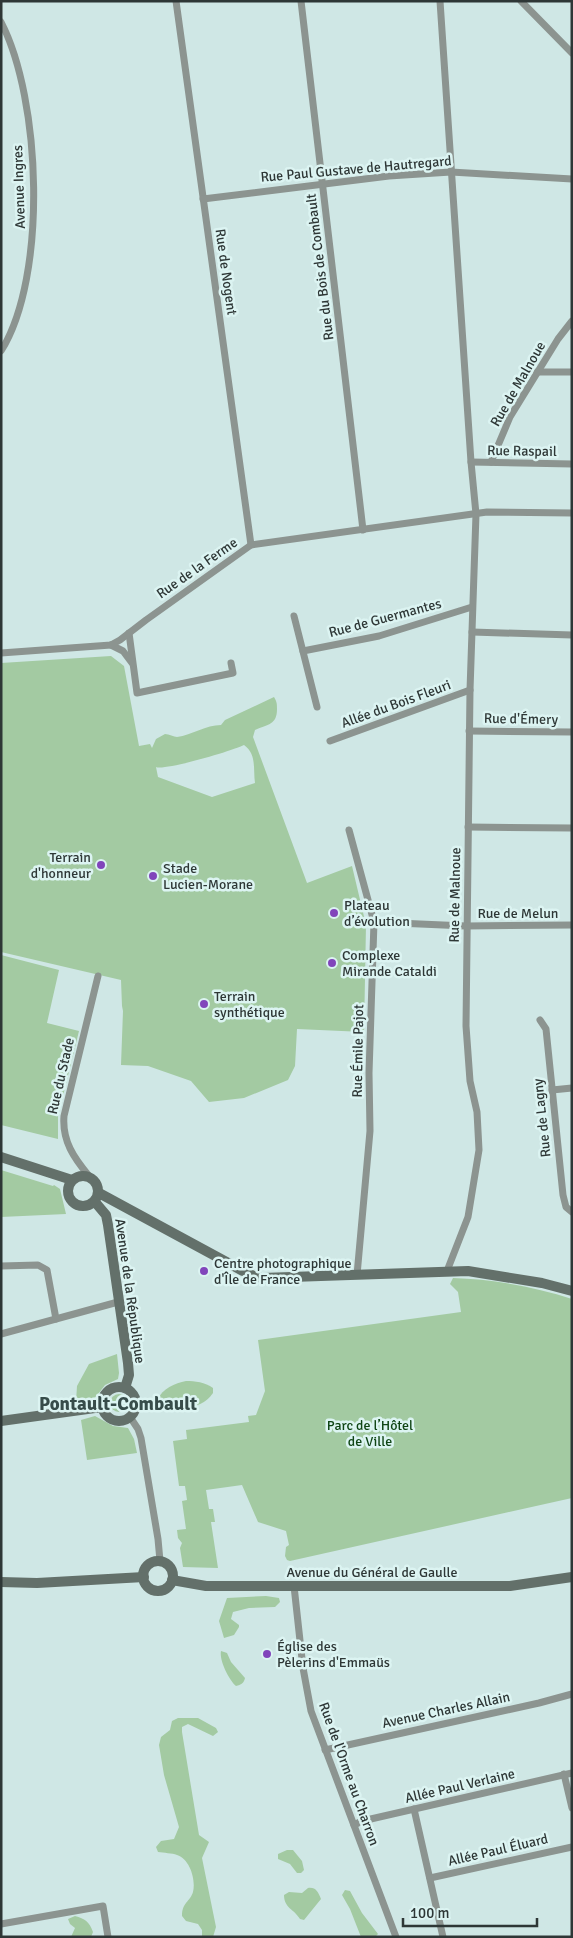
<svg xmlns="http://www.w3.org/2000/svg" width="573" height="1938" font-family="Signika,sans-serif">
  <rect width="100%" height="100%" fill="#cfe7e5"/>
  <g fill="#a3caa2" fill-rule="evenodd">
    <path d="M111 656 124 666 139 746 150 744 152 748 156 739 165 734C169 734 174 737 177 737 192 735 206 725 221 725L225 720 274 697C277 702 277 704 277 709 277 725 268 724 255 730L253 737 307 883 352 866 366 925 364 1032 297 1029 295 1066 288 1080 244 1098 209 1102 191 1081 148 1066 121 1065 123 1011 122 1006 121 980 1 952V663ZM244 745C257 754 253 770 255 783L212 797 158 777 156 767C164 771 232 751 244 745Z"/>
    <polygon points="1,955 59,970 47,1023 79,1031 58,1116 58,1139 1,1125"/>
    <polygon points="1,1170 53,1186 54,1185 60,1189 66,1214 1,1217"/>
    <path d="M453 1278C492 1279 535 1287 572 1299V1498L290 1561 287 1560 285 1556 286 1547 289 1545 286 1531 258 1522 242 1485 206 1490 209 1509H213L215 1522H211L218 1568 183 1567 180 1548 182 1543 178 1538 177 1530 186 1529 182 1501 187 1500 185 1486H179L173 1441 187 1439 186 1430 249 1422 248 1416 256 1415 265 1391 258 1340 461 1312 458 1292 450 1284Z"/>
    <polygon points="117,1354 119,1373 118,1379 105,1385 95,1398 76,1402 77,1386 89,1364"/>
    <path d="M186 1381C195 1381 205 1382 213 1388V1393C201 1411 174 1411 158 1399 162 1389 175 1383 186 1381Z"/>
    <circle cx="119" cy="1403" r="9"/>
    <polygon points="95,1416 113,1426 128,1428 134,1439 137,1453 87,1460 81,1420"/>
    <polygon points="266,1596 279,1598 280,1602 275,1607 249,1608 233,1612 231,1619 239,1625 239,1627 234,1635 224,1638 219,1621 227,1598"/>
    <path d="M221 1651 227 1653 231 1662 245 1678C244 1683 241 1685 236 1686 229 1680 219 1660 221 1651Z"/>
    <path d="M178 1718H198L216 1728 218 1732 213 1736 188 1724 182 1727V1732L199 1835 209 1842 202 1858 216 1927 213 1937H202V1930L198 1924 186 1921 182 1916C182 1902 190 1902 193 1892 196 1880 190 1859 177 1855 172 1853 164 1853 158 1852L156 1847 161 1841 174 1839 179 1827 164 1775 159 1745 161 1737 170 1730 172 1721Z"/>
    <polygon points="287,1850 293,1850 302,1861 304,1870 301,1873 297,1873 290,1864 278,1859 278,1854"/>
    <path d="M308 1888C316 1887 318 1892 321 1899L304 1920 300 1919C294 1909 284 1908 284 1895L289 1892 302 1893Z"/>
    <polygon points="345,1890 350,1891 362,1913 378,1934 375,1937 361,1937 350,1909 342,1895"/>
    <path d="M75 1916C85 1919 89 1921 93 1932L91 1937H71L75 1928 70 1924 68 1919Z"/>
  </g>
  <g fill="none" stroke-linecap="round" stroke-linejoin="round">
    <g stroke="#8c9490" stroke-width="7">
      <polyline points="176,1 251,545"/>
      <polyline points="301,1 363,530"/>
      <polyline points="440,1 471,462 476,514 470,690 466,1026 470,1081 477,1112 479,1150 468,1217 447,1271"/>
      <polyline points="521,1 572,53"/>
      <path d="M1 22C41 99 48 276 1 351"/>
      <polyline points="203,199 389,176 451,172 572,179"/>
      <polyline points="537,372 572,372"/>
      <polyline points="471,462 572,464"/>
      <polyline points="491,462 510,417 558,339 572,321"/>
      <polyline points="294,616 317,707"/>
      <polyline points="472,632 572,635"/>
      <polyline points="129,633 137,693 233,673 231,663"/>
      <polyline points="111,645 123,651 132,663"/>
      <polyline points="303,651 379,636 472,607"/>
      <polyline points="1,653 111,645 120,640 146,620 251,545 487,512 572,513"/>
      <polyline points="469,731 572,732"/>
      <polyline points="330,741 470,690"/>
      <polyline points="468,827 572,828"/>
      <polyline points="349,830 374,922 369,1073 370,1131 357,1275"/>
      <polyline points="374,922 466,926 572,925"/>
      <polyline points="540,1020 546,1029 563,1195 566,1207 572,1212"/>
      <polyline points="552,1090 572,1088"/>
      <path d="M89 1176C74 1158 62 1141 64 1116L98 976"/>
      <polyline points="1,1266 38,1265 47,1270 56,1319"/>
      <polyline points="1,1334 118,1302"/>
      <polyline points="130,1417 138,1429 141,1438 158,1539 160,1561"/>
      <polyline points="294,1586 303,1668 311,1711 396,1937"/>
      <polyline points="325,1750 539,1703 572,1694"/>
      <polyline points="564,1774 572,1808"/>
      <polyline points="414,1809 443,1937"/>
      <polyline points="354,1825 362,1821 572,1773"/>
      <polyline points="430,1878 572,1847"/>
      <polyline points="1,1924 103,1906 108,1937"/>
    </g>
    <g stroke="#63706a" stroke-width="10">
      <polyline points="1,1157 72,1180"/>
      <circle cx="83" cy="1191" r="15"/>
      <polyline points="99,1193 243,1271 254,1276 262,1278 468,1271 542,1283 572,1291"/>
      <polyline points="95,1202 106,1215 108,1225 128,1363 129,1375 125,1388"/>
      <circle cx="119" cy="1404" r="17"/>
      <polyline points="1,1421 102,1407"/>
      <circle cx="158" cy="1576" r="15"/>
      <polyline points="172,1580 206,1586 510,1586 572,1577"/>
      <polyline points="1,1582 37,1583 144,1577"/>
    </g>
  </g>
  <g fill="#8145bb" stroke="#dcf4f2" stroke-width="2">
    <circle cx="101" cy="865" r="5"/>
    <circle cx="153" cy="876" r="5"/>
    <circle cx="334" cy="913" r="5"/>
    <circle cx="332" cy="963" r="5"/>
    <circle cx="204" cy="1004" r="5"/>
    <circle cx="204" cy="1271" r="5"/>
    <circle cx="267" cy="1654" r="5"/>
  </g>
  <g text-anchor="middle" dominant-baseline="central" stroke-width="5" stroke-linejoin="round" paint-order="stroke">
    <g font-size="14" fill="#2e3736" stroke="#dcf4f2">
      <text transform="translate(356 169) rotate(-5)">Rue Paul Gustave de Hautregard</text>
      <text transform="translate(19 187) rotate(-92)">Avenue Ingres</text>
      <text transform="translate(320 267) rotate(-97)">Rue du Bois de Combault</text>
      <text transform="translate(226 272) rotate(82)">Rue de Nogent</text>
      <text transform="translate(518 384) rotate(-60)">Rue de Malnoue</text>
      <text transform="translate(522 451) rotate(1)">Rue Raspail</text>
      <text transform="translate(197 568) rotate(-35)">Rue de la Ferme</text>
      <text transform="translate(385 618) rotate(-15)">Rue de Guermantes</text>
      <text transform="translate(396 704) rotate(-20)">Allée du Bois Fleuri</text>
      <text transform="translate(521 719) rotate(1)">Rue d'Émery</text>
      <text transform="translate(455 895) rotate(-89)">Rue de Malnoue</text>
      <text x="518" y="913">Rue de Melun</text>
      <text transform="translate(358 1051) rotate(-89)">Rue Émile Pajot</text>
      <text transform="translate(61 1076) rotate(-77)">Rue du Stade</text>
      <text transform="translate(542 1118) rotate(-96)">Rue de Lagny</text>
      <text transform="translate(130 1291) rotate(82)">Avenue de la République</text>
      <text x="372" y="1572">Avenue du Général de Gaulle</text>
      <text transform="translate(446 1710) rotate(-12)">Avenue Charles Allain</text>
      <text transform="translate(349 1774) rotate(70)">Rue de l'Orme au Charron</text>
      <text transform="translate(460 1786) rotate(-13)">Allée Paul Verlaine</text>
      <text transform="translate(498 1850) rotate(-13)">Allée Paul Éluard</text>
    </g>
    <g font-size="14" fill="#2e3736" stroke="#dcf4f2" text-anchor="start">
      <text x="91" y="857" text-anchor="end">Terrain<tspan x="91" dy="16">d'honneur</tspan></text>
      <text x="163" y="868">Stade<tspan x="163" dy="16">Lucien-Morane</tspan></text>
      <text x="344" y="905">Plateau<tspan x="344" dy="16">d’évolution</tspan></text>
      <text x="342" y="955">Complexe<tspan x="342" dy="16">Mirande Cataldi</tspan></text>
      <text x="214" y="996">Terrain<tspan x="214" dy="16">synthétique</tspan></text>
      <text x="214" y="1263">Centre photographique<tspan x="214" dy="16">d'Île de France</tspan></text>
      <text x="277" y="1646">Église des<tspan x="277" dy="16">Pèlerins d'Emmaüs</tspan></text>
    </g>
    <g font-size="14" fill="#0f4514" stroke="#dcf4f2">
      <text x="370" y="1425">Parc de l’Hôtel<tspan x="370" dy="16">de Ville</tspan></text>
    </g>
    <g font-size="19" font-weight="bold" fill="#374c4a" stroke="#dcf4f2">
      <text x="118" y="1404">Pontault-Combault</text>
    </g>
  </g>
  <rect width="573" height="1938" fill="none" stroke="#2e3736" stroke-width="5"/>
  <path d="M403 1918v8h134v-8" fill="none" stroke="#2e3736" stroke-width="2.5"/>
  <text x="410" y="1918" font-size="15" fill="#2e3736" stroke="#dcf4f2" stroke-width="4" paint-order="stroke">100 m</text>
</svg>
